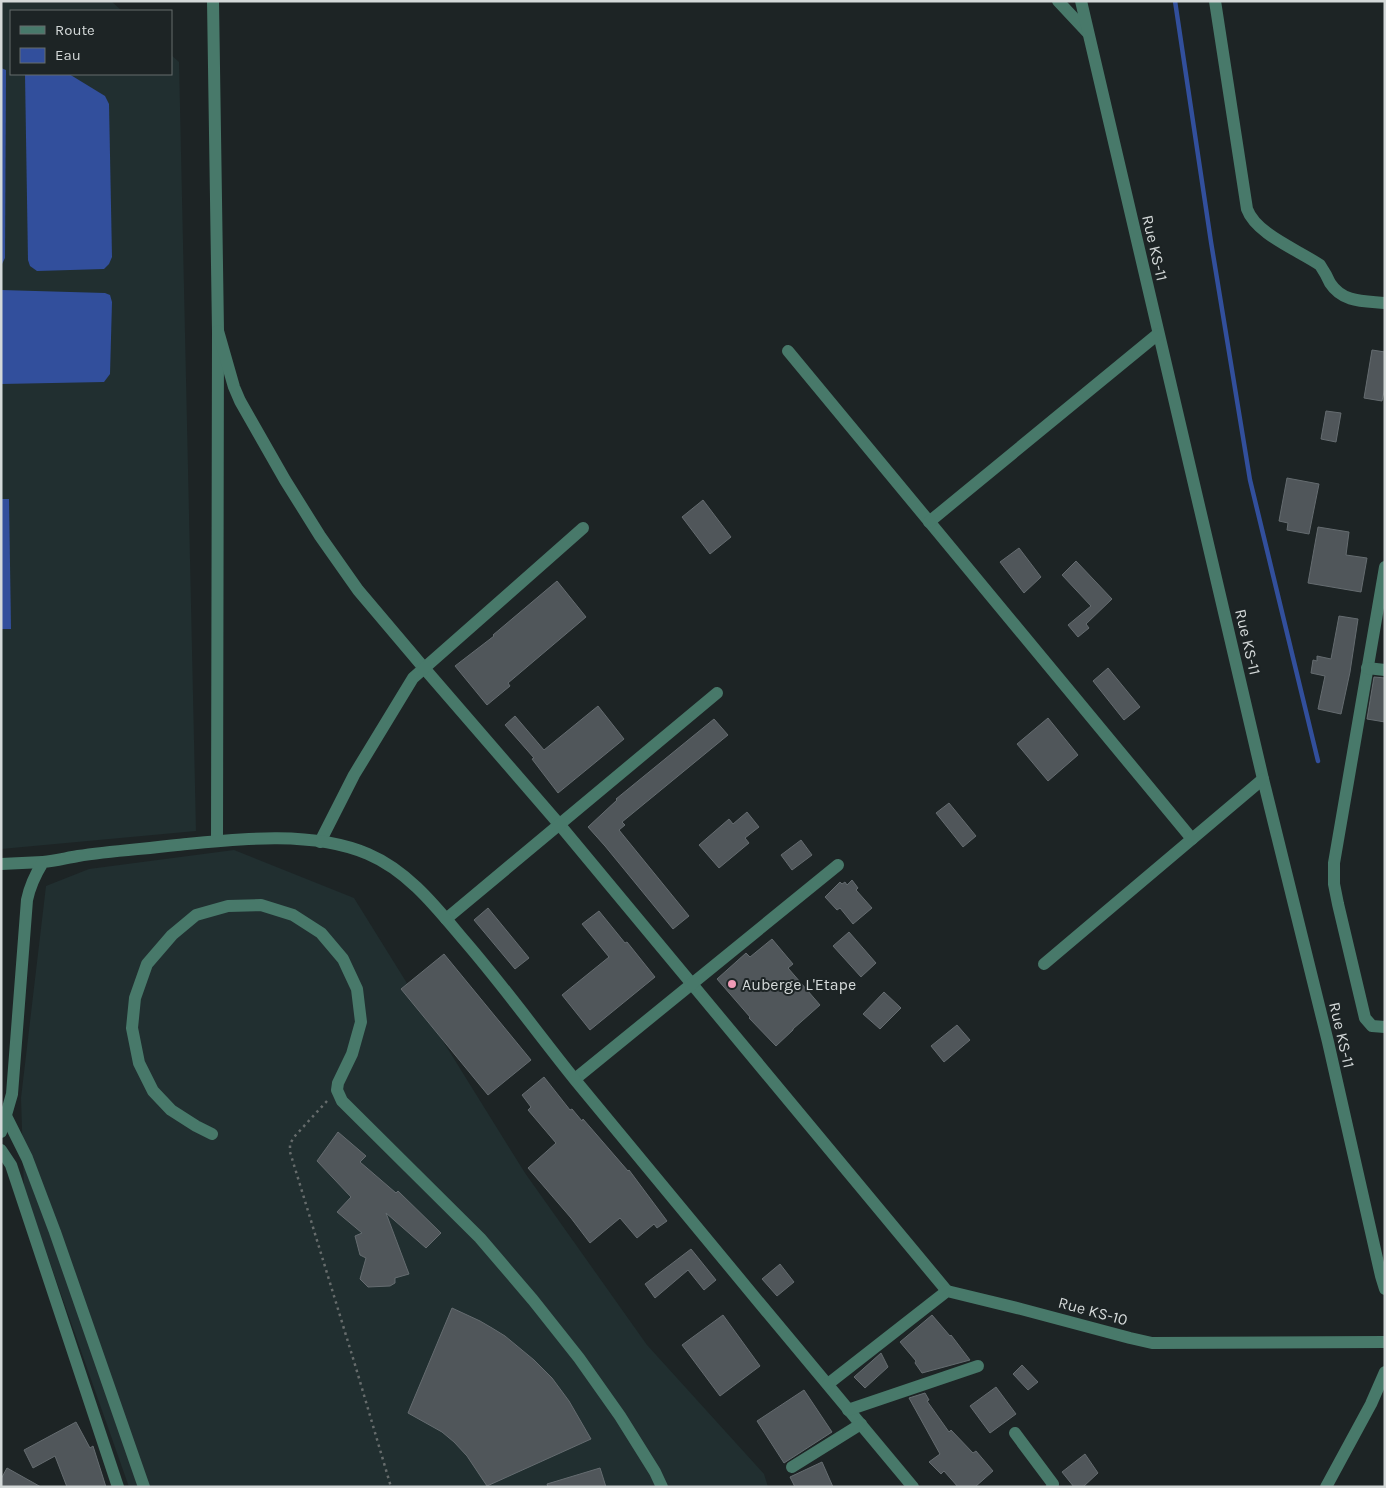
<svg xmlns="http://www.w3.org/2000/svg" width="1386" height="1488" font-family="Karla,sans-serif">
  <rect width="100%" height="100%" fill="#1d2425"/>
  <g fill="#212f30">
    <polygon points="1,1 111,1 122,11 11,11 11,74 171,74 171,55 179,62 196,831 1,849"/>
    <polygon points="234,850 354,898 525,1173 647,1345 764,1474 768,1487 129,1487 24,1189 21,1098 46,886 89,869"/>
  </g>
  <g fill="#324f9c">
    <polygon points="1,68 6,70 5,258 1,266"/>
    <polygon points="25,74 69,74 105,96 109,104 112,257 109,264 104,269 37,271 30,266 28,260"/>
    <polygon points="1,290 105,293 110,295 112,302 110,374 104,382 1,384"/>
    <polygon points="1,499 9,499 11,629 1,629"/>
  </g>
  <g fill="none" stroke-linecap="round" stroke-linejoin="round">
    <polyline stroke="#324f9c" stroke-width="4.5" points="1175,1 1211,242 1250,480 1318,761"/>
  </g>
  <g fill="#50565a" stroke="#656c70">
    <polygon points="1372,350 1385,352 1385,387 1382,401 1364,398"/>
    <polygon points="1326,411 1341,413 1336,442 1321,439"/>
    <polygon points="1287,478 1319,484 1309,534 1287,530 1288,523 1279,521"/>
    <polygon points="703,500 731,537 710,554 682,517"/>
    <polygon points="1318,527 1349,532 1346,555 1367,558 1361,592 1308,583"/>
    <polygon points="1019,548 1041,577 1024,593 1000,562"/>
    <polygon points="1076,561 1112,599 1086,624 1089,628 1078,637 1068,625 1091,606 1062,575"/>
    <polygon points="557,581 586,617 508,683 510,686 487,705 455,666 494,636 493,635"/>
    <polygon points="1339,616 1358,619 1350,672 1341,714 1318,709 1325,676 1311,673 1313,660 1317,661 1317,656 1331,659"/>
    <polygon points="1108,668 1140,707 1124,720 1093,681"/>
    <polygon points="1374,677 1385,678 1385,722 1367,719"/>
    <polygon points="598,706 624,739 558,793 532,759 534,758 505,725 515,716 544,750"/>
    <polygon points="1048,718 1078,755 1048,781 1017,744"/>
    <polygon points="714,719 728,735 622,822 625,825 619,830 689,916 673,929 605,846 588,827 617,800 616,799"/>
    <polygon points="949,803 976,836 963,847 936,813"/>
    <polygon points="747,812 759,827 745,838 749,843 719,868 699,845 729,819 733,824"/>
    <polygon points="801,840 812,855 792,870 781,855"/>
    <polygon points="852,880 858,888 856,890 872,908 853,924 840,908 837,910 825,897 840,882 842,884 845,882 847,885"/>
    <polygon points="488,908 529,958 515,969 474,920"/>
    <polygon points="599,911 625,943 627,942 655,977 590,1030 562,995 609,957 582,924"/>
    <polygon points="849,932 876,963 861,977 833,946"/>
    <polygon points="772,939 793,964 788,968 820,1005 793,1029 793,1030 776,1046 749,1018 750,1017 717,979 746,953 750,957"/>
    <polygon points="444,954 531,1060 488,1095 401,989"/>
    <polygon points="884,992 901,1008 880,1029 863,1014"/>
    <polygon points="957,1025 970,1040 944,1062 931,1046"/>
    <polygon points="544,1077 570,1110 572,1109 582,1121 583,1119 628,1171 629,1170 667,1221 657,1228 654,1224 637,1238 620,1218 590,1243 571,1218 528,1168 556,1143 528,1110 531,1107 522,1095"/>
    <polygon points="338,1132 366,1156 360,1162 396,1193 398,1191 441,1233 426,1248 386,1213 409,1274 395,1278 395,1283 390,1286 368,1287 360,1279 366,1258 360,1255 355,1236 362,1233 337,1212 351,1197 317,1161"/>
    <polygon points="691,1249 716,1280 704,1290 688,1270 655,1298 645,1284"/>
    <polygon points="780,1264 794,1282 777,1296 762,1279"/>
    <polygon points="452,1308 480,1321 492,1328 505,1336 534,1360 552,1378 569,1401 591,1439 487,1486 467,1456 454,1442 442,1432 408,1413"/>
    <polygon points="723,1315 760,1366 720,1396 682,1345"/>
    <polygon points="932,1315 950,1336 951,1335 970,1360 922,1373 915,1363 916,1361 900,1342"/>
    <polygon points="881,1353 888,1367 865,1388 854,1377"/>
    <polygon points="1022,1365 1038,1382 1028,1390 1013,1374"/>
    <polygon points="996,1387 1016,1414 990,1433 970,1406"/>
    <polygon points="804,1390 832,1432 784,1463 757,1421"/>
    <polygon points="925,1393 929,1400 927,1401 949,1432 951,1430 973,1453 976,1451 993,1471 975,1487 958,1487 944,1471 941,1474 929,1462 940,1454 909,1398"/>
    <polygon points="76,1422 90,1448 93,1446 106,1487 67,1487 55,1456 33,1468 24,1450"/>
    <polygon points="1085,1454 1098,1473 1083,1487 1074,1487 1062,1472"/>
    <polygon points="822,1462 833,1487 795,1487 790,1477"/>
    <polygon points="7,1468 41,1487 1,1487 1,1479"/>
    <polygon points="600,1468 606,1487 548,1487 547,1484"/>
  </g>
  <g fill="none" stroke-linecap="round" stroke-linejoin="round">
    <polyline stroke="#666c6c" stroke-width="2.5" stroke-dasharray="2.5 4" stroke-linecap="butt" points="327,1101 294,1137 290,1144 290,1152 356,1368 391,1487"/>
    <g stroke="#48796a" stroke-width="12">
      <polyline points="213,1 218,331 217,841"/>
      <polyline points="1058,1 1087,32"/>
      <polyline points="1081,1 1263,779 1328,1042 1381,1276 1385,1289"/>
      <path d="M1215 1 1247 209C1256 234 1298 250 1320 265 1324 271 1327 276 1330 283 1343 303 1364 301 1385 303"/>
      <polyline points="218,331 234,387 240,401 285,480 320,536 358,590 424,668 559,824 947,1291"/>
      <polyline points="788,351 1192,839"/>
      <polyline points="929,522 1158,334"/>
      <polyline points="1385,567 1334,863 1334,884 1338,904 1365,1018 1372,1026 1385,1027"/>
      <polyline points="1367,668 1385,670"/>
      <polyline points="320,842 354,775 413,678 583,528"/>
      <polyline points="1,864 43,862"/>
      <polyline points="446,919 717,693"/>
      <polyline points="1044,964 1263,779"/>
      <polyline points="575,1079 838,865"/>
      <polyline points="6,1116 27,1158 55,1232 144,1487"/>
      <path d="M1 1132 12 1094 27 900C30 885 35 875 43 862 55 861 66 858 78 856 110 851 144 849 177 845 236 839 312 830 368 854 408 871 436 907 463 939 503 985 538 1034 576 1081 688 1217 800 1352 913 1487"/>
      <polyline points="212,1134 196,1126 171,1110 153,1091 139,1063 132,1028 135,998 147,964 172,935 196,915 228,906 261,905 293,915 321,933 343,959 357,989 361,1022 352,1054 338,1083 337,1090 342,1101 480,1238 533,1300 579,1358 620,1416 655,1472 662,1487"/>
      <polyline points="1,1150 11,1165 118,1487"/>
      <polyline points="828,1384 947,1291 1021,1309 1130,1338 1152,1343 1385,1342"/>
      <polyline points="848,1410 978,1366"/>
      <polyline points="1015,1433 1053,1484 1052,1487"/>
      <polyline points="792,1467 861,1424"/>
      <polyline points="1326,1487 1371,1404 1385,1372"/>
    </g>
  </g>
  <circle fill="#f09ab6" stroke="#1d2425" stroke-width="2" cx="732" cy="984" r="5"/>
  <g text-anchor="middle" dominant-baseline="central" stroke-width="4" stroke-linejoin="round" paint-order="stroke">
    <g font-size="16" fill="#d4d9d9" stroke="#1d2425">
      <text transform="translate(1155 248) rotate(77)">Rue KS-11</text>
      <text transform="translate(1248 642) rotate(77)">Rue KS-11</text>
      <text transform="translate(1342 1035) rotate(77)">Rue KS-11</text>
      <text transform="translate(1093 1311) rotate(15)">Rue KS-10</text>
    </g>
    <g font-size="16" fill="#d4d9d9" stroke="#1d2425" text-anchor="start">
      <text x="742" y="984">Auberge L'Etape</text>
    </g>
  </g>
  <rect width="1386" height="1488" fill="none" stroke="#d4d9d9" stroke-width="5"/>
  <rect x="10" y="10" width="162" height="65" fill="#1d2425" stroke="#666c6d"/>
  <rect x="20" y="26" width="25" height="8" fill="#48796a" stroke="#666c6d"/>
  <text x="55" y="35" font-size="15" fill="#d4d9d9">Route</text>
  <rect x="20" y="48" width="25" height="15" fill="#324f9c" stroke="#666c6d"/>
  <text x="55" y="60" font-size="15" fill="#d4d9d9">Eau</text>
</svg>
